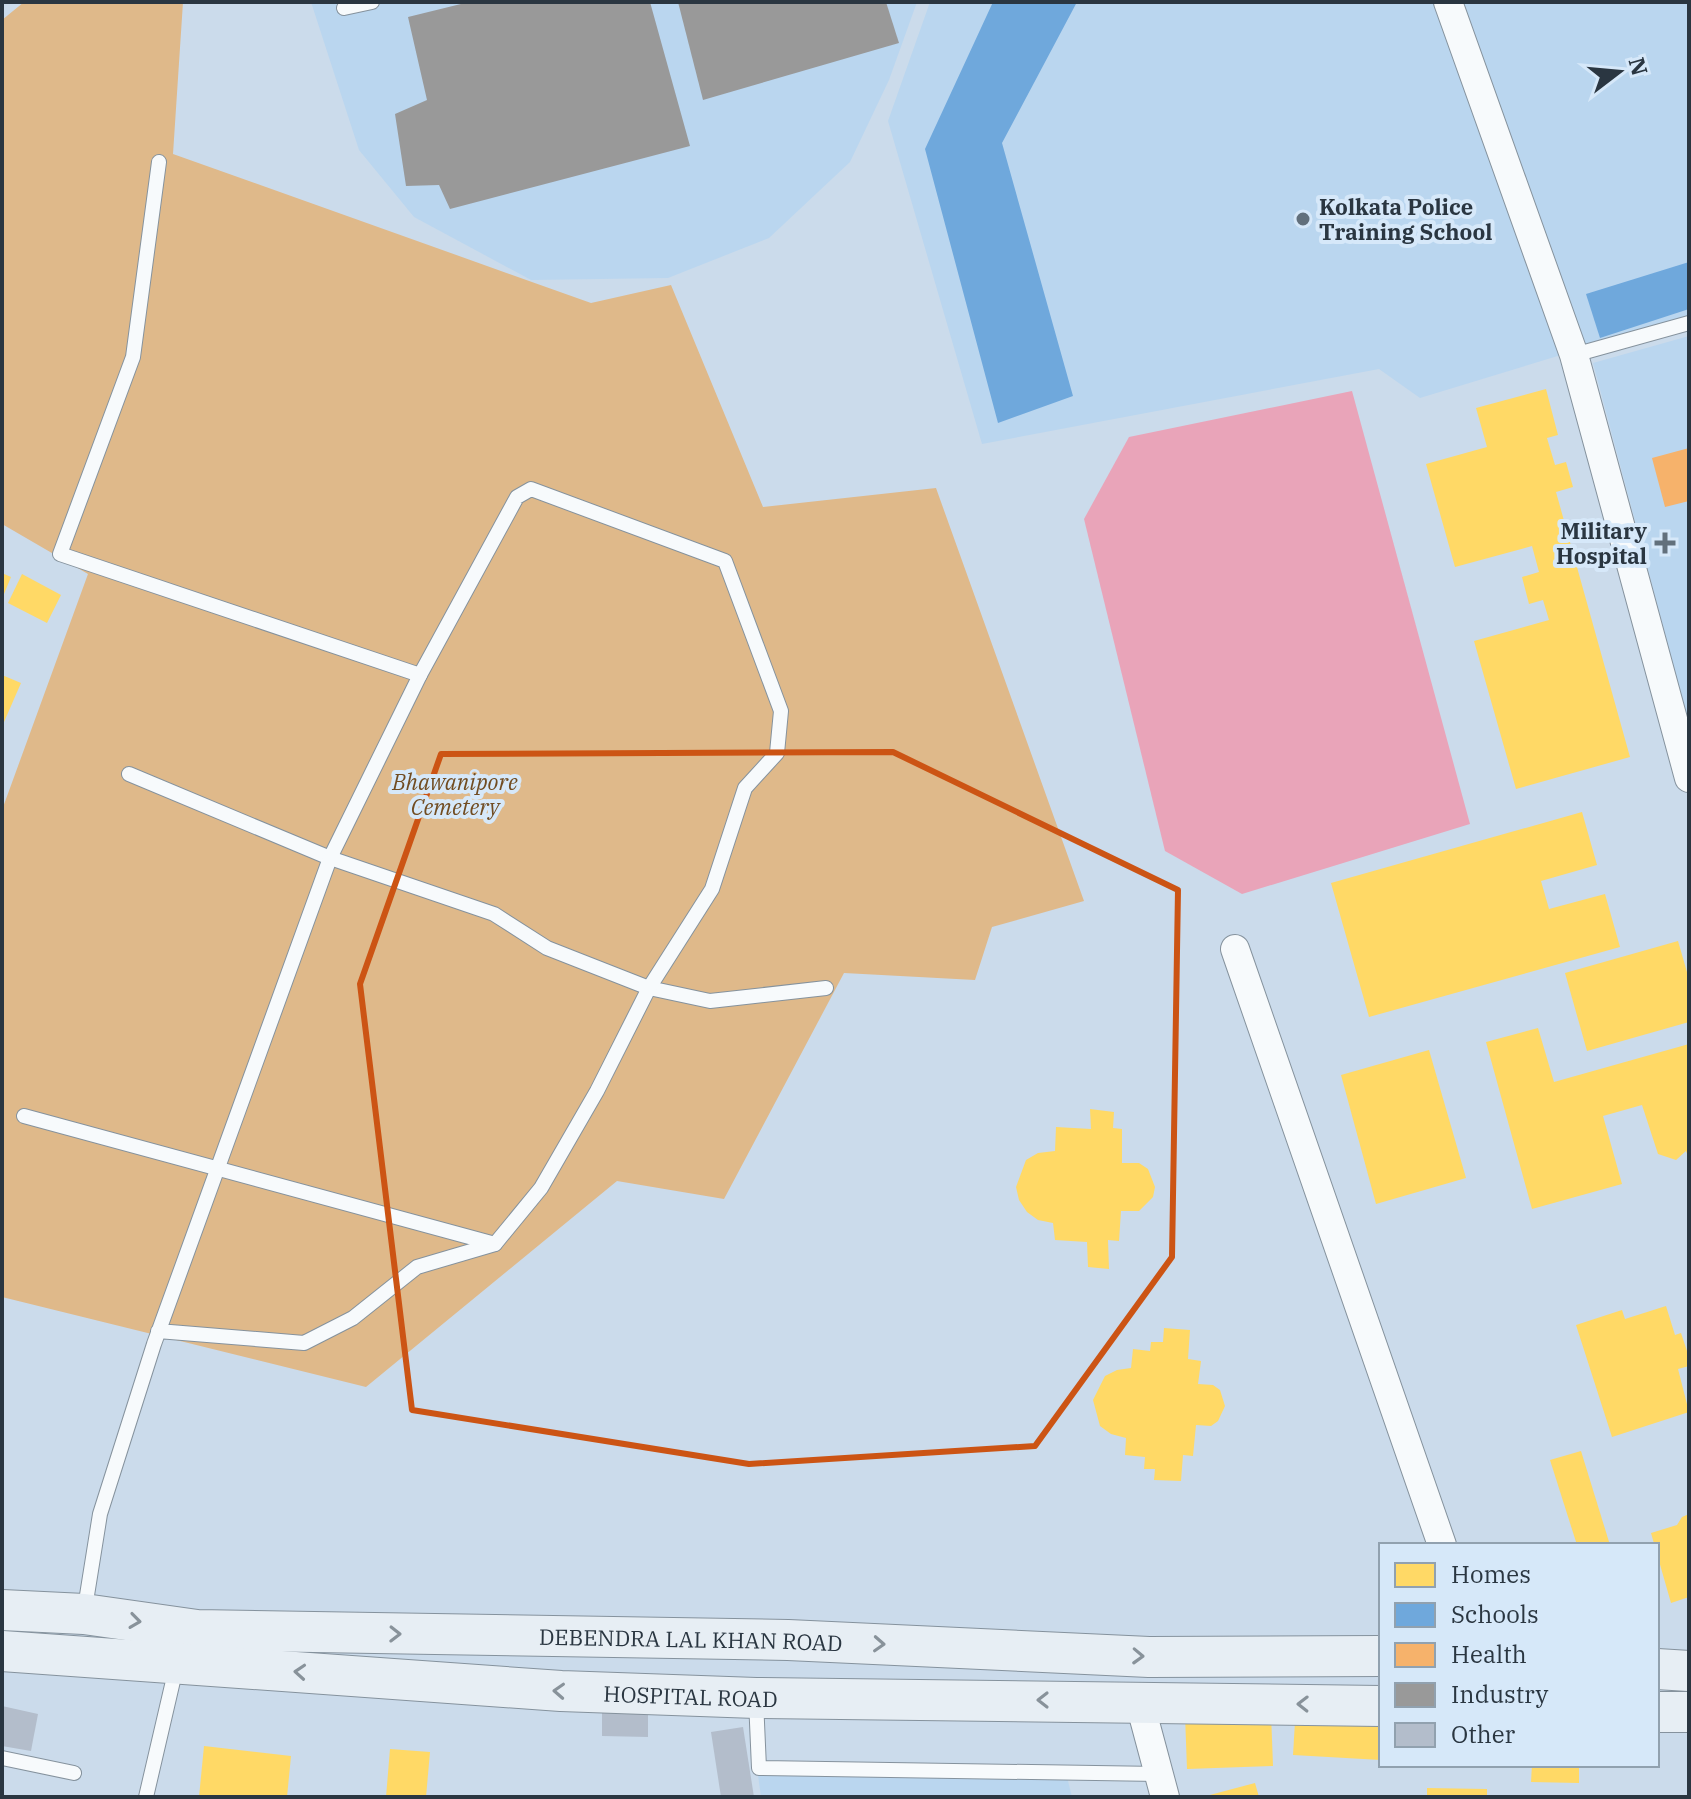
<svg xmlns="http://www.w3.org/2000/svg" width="1691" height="1799" font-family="'IBM Plex Serif',serif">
  <rect width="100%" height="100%" fill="#cbdbeb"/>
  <g fill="#bad6ef">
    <polygon points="311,2 917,2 889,80 850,162 769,238 668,278 531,280 414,217 359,150"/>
    <polygon points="930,2 1689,2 1689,316 1420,398 1379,369 982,444 888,121"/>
    <polygon points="1689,336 1689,724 1593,363"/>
    <polygon points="758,1775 1067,1777 1072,1797 761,1797"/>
  </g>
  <polygon fill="#dfb98a" points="24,2 183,2 173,154 591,303 671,285 763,507 936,488 1084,901 992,927 975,980 844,973 724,1199 617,1181 366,1387 2,1297 2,810 88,574 2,524 2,20"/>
  <polygon fill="#e9a4b9" points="1352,391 1470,824 1242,894 1165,851 1084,519 1129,437"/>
  <g fill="#ffd966">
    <polygon points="1546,389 1558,435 1547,438 1555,465 1566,462 1573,487 1556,492 1630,757 1516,789 1474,641 1549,620 1543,600 1529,604 1522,577 1539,572 1532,546 1455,567 1426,464 1487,447 1476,408"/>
    <polygon points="2,573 11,577 2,599"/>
    <polygon points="22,574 61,595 47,623 8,603"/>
    <polygon points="2,675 21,683 4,722 2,721"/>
    <polygon points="1582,812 1597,865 1541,881 1549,909 1605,894 1620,947 1369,1017 1331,883"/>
    <polygon points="1678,941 1689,979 1689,1022 1587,1051 1565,973"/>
    <polygon points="1538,1028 1554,1082 1689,1044 1689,1159 1686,1151 1676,1160 1658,1154 1642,1105 1603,1116 1622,1184 1532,1209 1486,1042"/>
    <polygon points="1429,1050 1466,1178 1376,1204 1341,1075"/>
    <polygon points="1090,1109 1114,1112 1113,1128 1122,1129 1122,1163 1139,1163 1148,1169 1155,1187 1153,1197 1139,1211 1121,1211 1119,1241 1108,1240 1109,1269 1088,1267 1087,1242 1055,1240 1053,1223 1038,1220 1027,1212 1019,1200 1016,1187 1026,1160 1038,1153 1055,1151 1056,1127 1091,1129"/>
    <polygon points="1666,1306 1675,1335 1681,1333 1689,1357 1689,1366 1678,1369 1689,1412 1612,1437 1576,1325 1622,1310 1625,1319"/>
    <polygon points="1164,1328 1190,1330 1188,1359 1201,1361 1198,1384 1213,1385 1220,1390 1225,1406 1218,1421 1211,1426 1196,1425 1193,1456 1183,1455 1181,1481 1154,1480 1155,1469 1144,1469 1145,1457 1125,1455 1126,1438 1111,1434 1100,1426 1093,1400 1105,1376 1117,1370 1131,1368 1133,1349 1150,1351 1151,1342 1163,1342"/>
    <polygon points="1581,1451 1610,1545 1577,1545 1550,1460"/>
    <polygon points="1689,1514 1689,1597 1671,1603 1651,1533 1677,1525 1682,1517"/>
    <polygon points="1296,1705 1381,1709 1381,1760 1293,1755"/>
    <polygon points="1271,1713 1273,1766 1187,1769 1185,1715"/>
    <polygon points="204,1746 291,1756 287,1797 199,1797"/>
    <polygon points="390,1749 430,1752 426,1797 386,1797"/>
    <polygon points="1532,1765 1579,1765 1579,1783 1531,1782"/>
    <polygon points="1255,1783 1259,1797 1206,1797 1206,1796"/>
    <polygon points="1427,1788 1487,1789 1487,1797 1427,1797"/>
  </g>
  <g fill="#6fa8dc">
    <polygon points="993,2 1077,2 1002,143 1073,396 998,423 925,149"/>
    <polygon points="1689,262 1689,309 1600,338 1586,294"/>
  </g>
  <polygon fill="#f6b26b" points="1689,448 1689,501 1665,507 1652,458"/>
  <g fill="#999">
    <polygon points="469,2 650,2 690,146 450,209 439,185 406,186 395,114 427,100 408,17"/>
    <polygon points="678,2 886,2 899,43 703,100"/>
  </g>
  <g fill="#b3bdcb">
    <polygon points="602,1702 648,1702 648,1737 602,1736"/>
    <polygon points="2,1706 38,1714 31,1751 2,1746"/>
    <polygon points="743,1727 754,1797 721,1797 711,1732"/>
  </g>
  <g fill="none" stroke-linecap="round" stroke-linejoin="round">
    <defs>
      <g id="service">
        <polyline points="344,8 372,2"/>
        <polyline points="159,162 133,357 60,554 420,675"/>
        <polyline points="1574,355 1689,323"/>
        <polyline points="129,774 330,858 494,914 547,948 649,988 710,1001 826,988"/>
        <polyline points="24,1116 495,1244"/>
        <polyline points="84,1614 100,1514 154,1344 330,858 420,675 517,497 531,489 725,561 781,711 777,753 745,788 712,889 649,988 597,1091 541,1188 495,1244 417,1267 353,1318 304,1343 158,1331"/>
        <polyline points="756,1700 759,1768 1159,1774"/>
        <polyline points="2,1758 74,1773"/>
        <polyline points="146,1797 176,1668"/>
      </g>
      <g id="minor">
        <polyline points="1448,2 1574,355 1689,778"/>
        <polyline points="1235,949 1442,1545"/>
        <polyline points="1139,1700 1165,1797"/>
      </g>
      <g id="secondary">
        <path id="s1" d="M2 1610 84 1614 197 1630 788 1640 1149 1657 1381 1656"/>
        <path id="s2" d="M2 1651 561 1691 756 1698 1381 1706"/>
        <polyline points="1657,1669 1689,1671"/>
        <polyline points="1657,1712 1689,1712"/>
      </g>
    </defs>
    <use href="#service" stroke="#85929d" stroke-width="16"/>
    <use href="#minor" stroke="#85929d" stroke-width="30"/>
    <use href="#secondary" stroke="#85929d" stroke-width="42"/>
    <use href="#service" stroke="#f7fafc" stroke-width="14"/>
    <use href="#minor" stroke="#f7fafc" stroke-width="28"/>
    <use href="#secondary" stroke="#e7eef4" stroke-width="40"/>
  </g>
  <defs><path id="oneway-chevron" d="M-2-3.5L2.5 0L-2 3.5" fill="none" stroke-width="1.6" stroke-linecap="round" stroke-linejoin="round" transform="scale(2)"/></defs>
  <g stroke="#88929a">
    <use href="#oneway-chevron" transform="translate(135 1621) rotate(8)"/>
    <use href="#oneway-chevron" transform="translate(395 1634) rotate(1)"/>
    <use href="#oneway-chevron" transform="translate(879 1644) rotate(3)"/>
    <use href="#oneway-chevron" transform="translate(1138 1656) rotate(2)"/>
    <use href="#oneway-chevron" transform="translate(300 1672) rotate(-176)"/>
    <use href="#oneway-chevron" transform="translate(559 1691) rotate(-177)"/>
    <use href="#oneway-chevron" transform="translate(1043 1700) rotate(-180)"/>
    <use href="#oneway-chevron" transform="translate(1303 1704) rotate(-179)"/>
  </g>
  <path fill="none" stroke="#cc5414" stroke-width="6" stroke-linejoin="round" d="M893 752 1178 890 1172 1257 1035 1446 749 1464 412 1410 360 984 441 754Z"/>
  <g fill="#62707c" stroke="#d6e8f9" stroke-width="3">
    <circle cx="1303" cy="219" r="8"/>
    <path d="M1661 531h8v8h8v8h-8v8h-8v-8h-8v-8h8z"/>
  </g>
  <g text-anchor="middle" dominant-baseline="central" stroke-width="8" stroke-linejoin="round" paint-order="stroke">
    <g font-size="22" font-weight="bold" fill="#2a3641" stroke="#d6e8f9" text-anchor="start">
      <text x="1319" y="206">Kolkata Police<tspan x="1319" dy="25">Training School</tspan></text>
      <text x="1647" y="530" text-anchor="end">Military<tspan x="1647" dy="25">Hospital</tspan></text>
    </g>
    <g font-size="22" font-style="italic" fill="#714c21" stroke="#d6e8f9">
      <text x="455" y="781">Bhawanipore<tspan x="455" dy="25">Cemetery</tspan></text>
    </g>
    <g font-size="22" fill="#2a3641" stroke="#d6e8f9">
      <text stroke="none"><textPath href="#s1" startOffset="690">DEBENDRA LAL KHAN ROAD</textPath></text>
      <text stroke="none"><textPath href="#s2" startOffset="690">HOSPITAL ROAD</textPath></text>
    </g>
  </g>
  <rect width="1691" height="1799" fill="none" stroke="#2a3641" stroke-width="8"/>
  <rect x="1379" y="1543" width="280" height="224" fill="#d6e8f9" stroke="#91a1af" stroke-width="2"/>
  <rect x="1395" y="1563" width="40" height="24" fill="#ffd966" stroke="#91a1af" stroke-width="2"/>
  <text x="1451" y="1583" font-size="24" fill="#2a3641">Homes</text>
  <rect x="1395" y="1603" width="40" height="24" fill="#6fa8dc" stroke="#91a1af" stroke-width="2"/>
  <text x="1451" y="1623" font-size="24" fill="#2a3641">Schools</text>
  <rect x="1395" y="1643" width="40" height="24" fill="#f6b26b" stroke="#91a1af" stroke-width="2"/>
  <text x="1451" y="1663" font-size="24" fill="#2a3641">Health</text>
  <rect x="1395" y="1683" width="40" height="24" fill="#999999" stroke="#91a1af" stroke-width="2"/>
  <text x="1451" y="1703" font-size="24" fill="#2a3641">Industry</text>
  <rect x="1395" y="1723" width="40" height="24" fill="#b3bdcb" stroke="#91a1af" stroke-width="2"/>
  <text x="1451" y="1743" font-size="24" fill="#2a3641">Other</text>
  <g transform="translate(1619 72) rotate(74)" stroke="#d6e8f9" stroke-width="6" paint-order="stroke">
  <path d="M0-6L14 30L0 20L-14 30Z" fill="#2a3641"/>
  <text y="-12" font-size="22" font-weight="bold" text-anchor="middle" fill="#2a3641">N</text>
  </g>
</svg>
